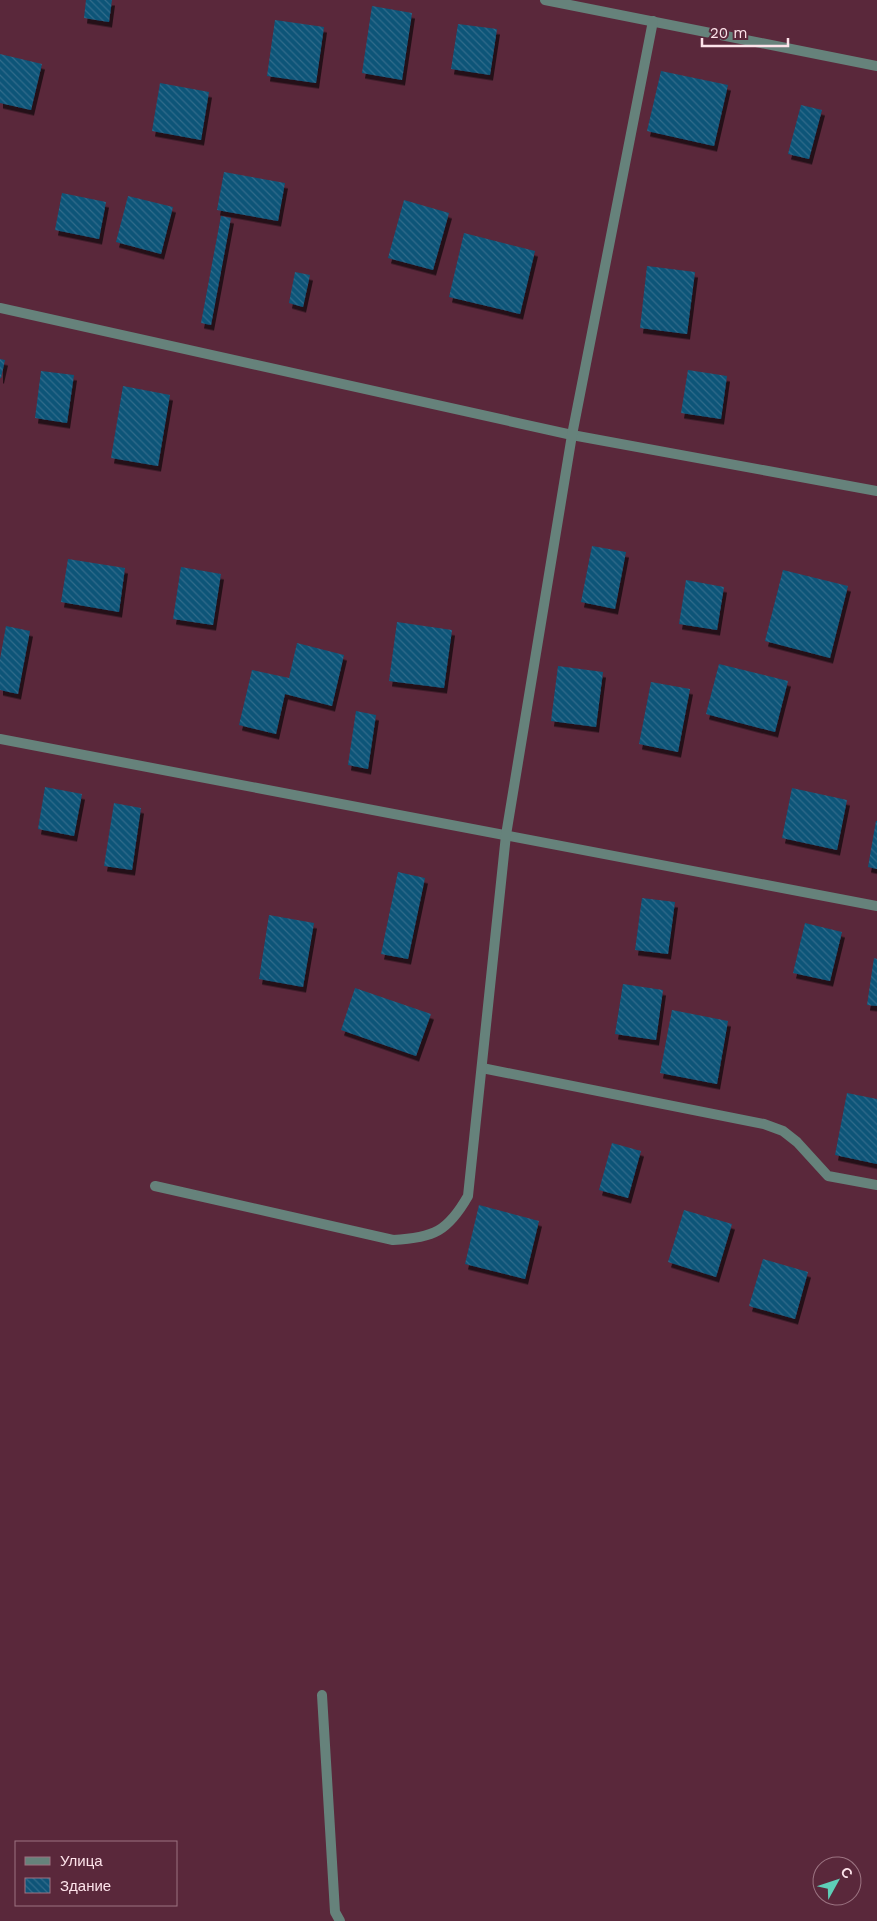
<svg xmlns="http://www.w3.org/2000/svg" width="877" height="1921" font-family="'Work Sans',sans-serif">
  <defs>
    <pattern id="building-back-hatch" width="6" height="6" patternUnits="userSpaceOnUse" patternTransform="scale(1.25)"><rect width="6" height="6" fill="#0e5478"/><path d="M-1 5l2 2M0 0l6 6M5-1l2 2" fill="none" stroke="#326c8b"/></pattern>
    <filter id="shadow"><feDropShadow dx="3" dy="5.5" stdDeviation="0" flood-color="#0009"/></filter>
  </defs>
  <rect width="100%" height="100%" fill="#5a283b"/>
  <g fill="url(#building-back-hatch)" filter="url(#shadow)">
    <polygon points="86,0 112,0 109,22 84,18"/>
    <polygon points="372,6 412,13 402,80 362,73"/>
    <polygon points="275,20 324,27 316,83 267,76"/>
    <polygon points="458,24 497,29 490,75 451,69"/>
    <polygon points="0,54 42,64 31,110 0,103"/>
    <polygon points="661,71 728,85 714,146 647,131"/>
    <polygon points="160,83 209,92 201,140 152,131"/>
    <polygon points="801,105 822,110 809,159 788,154"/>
    <polygon points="224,172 285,183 278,221 217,210"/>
    <polygon points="62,193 106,202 99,239 55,230"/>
    <polygon points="128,196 173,207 161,254 116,242"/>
    <polygon points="404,200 449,213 433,270 388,258"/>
    <polygon points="221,216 231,218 211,325 201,323"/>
    <polygon points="464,233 535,251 520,314 449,297"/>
    <polygon points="647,266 695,272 687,334 640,328"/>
    <polygon points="295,272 310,275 303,307 289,303"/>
    <polygon points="0,359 5,360 1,378 0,378"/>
    <polygon points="688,370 727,376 721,419 681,413"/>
    <polygon points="41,371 74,375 67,423 35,418"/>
    <polygon points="123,386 170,395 158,466 111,458"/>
    <polygon points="592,546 626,552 615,609 581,602"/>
    <polygon points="68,559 125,568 119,612 61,602"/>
    <polygon points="181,567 221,574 213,625 173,619"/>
    <polygon points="783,570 848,586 830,658 765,641"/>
    <polygon points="686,580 724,587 717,630 679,624"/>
    <polygon points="397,622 452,630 444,688 389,681"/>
    <polygon points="6,626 30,631 18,694 0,690 0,659"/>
    <polygon points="297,643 344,655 332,706 285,694 276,734 239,725 252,670 289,678"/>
    <polygon points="719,664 788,681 775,732 706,714"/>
    <polygon points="558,666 603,672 596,727 551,721"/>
    <polygon points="651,682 690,689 678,752 639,744"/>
    <polygon points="356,711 376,715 368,769 348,765"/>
    <polygon points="45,787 82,794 74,836 38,829"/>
    <polygon points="792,788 847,800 837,850 782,838"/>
    <polygon points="114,803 141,808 132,870 104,866"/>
    <polygon points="876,821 877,821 877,869 868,867"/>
    <polygon points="398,872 425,878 408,959 381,954"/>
    <polygon points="642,898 675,902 668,954 635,950"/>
    <polygon points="269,915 314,923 303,987 259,979"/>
    <polygon points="805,923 842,932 830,981 793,973"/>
    <polygon points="874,958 877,959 877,1006 867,1005"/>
    <polygon points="623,984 663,990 656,1040 615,1034"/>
    <polygon points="355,988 431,1014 416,1056 341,1030"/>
    <polygon points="672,1010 728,1021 717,1084 660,1073"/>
    <polygon points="847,1093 877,1099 877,1164 835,1155"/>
    <polygon points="612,1143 641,1151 628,1198 599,1190"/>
    <polygon points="479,1205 539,1221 525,1279 465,1264"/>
    <polygon points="684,1210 732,1224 716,1277 668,1262"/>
    <polygon points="763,1259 808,1272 795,1319 749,1306"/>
  </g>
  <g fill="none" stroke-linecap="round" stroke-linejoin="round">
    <polyline stroke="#66827b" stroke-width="10" points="322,1695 335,1912 340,1921"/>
    <g stroke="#66827b" stroke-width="10">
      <polyline points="545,0 877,66"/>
      <polyline points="0,308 572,435 877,491"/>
      <polyline points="0,739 877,906"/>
      <polyline points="482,1068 764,1124 783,1131 797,1142 828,1176 877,1185"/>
      <path d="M155 1186 393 1240C434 1238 448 1231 468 1196L506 835 572 435 653 21"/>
    </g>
  </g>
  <rect x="15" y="1841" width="162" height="65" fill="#5a283b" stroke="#9b7381"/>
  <rect x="25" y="1857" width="25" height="8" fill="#66827b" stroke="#9b7381"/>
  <text x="60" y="1866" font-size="15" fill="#fde3ea">Улица</text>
  <rect x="25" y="1878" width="25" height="15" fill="url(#building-back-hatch)" stroke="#9b7381"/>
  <text x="60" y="1891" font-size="15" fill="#fde3ea">Здание</text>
  <g transform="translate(837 1881) rotate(50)"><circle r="24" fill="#5a283b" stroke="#9b7381"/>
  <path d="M0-4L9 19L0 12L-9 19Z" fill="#5eceb7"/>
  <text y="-8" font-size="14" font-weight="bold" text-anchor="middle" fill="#fde3ea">С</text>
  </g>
  <path d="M702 38v8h86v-8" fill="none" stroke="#fde3ea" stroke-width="2.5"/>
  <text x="710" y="38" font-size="15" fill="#fde3ea" stroke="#5a283b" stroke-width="4" paint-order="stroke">20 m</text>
</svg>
